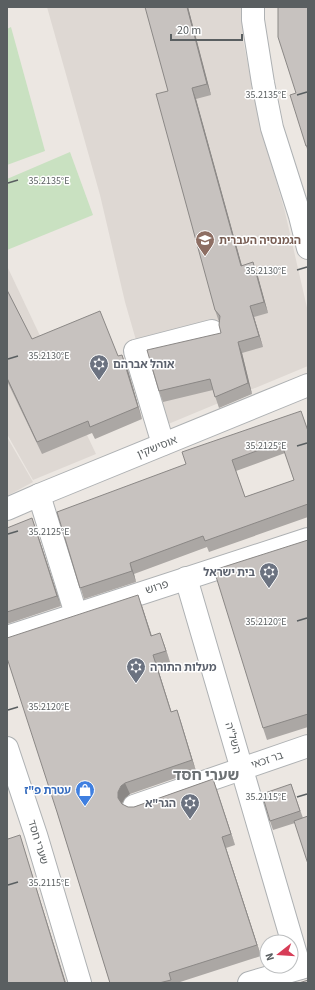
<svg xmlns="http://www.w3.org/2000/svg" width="315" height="990" font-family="'Source Sans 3','Noto Sans Hebrew',sans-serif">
  <rect width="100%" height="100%" fill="#ece7e2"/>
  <g fill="#ded8d3">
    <polygon points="47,7 243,7 243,40 259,120 285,212 308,312 308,366 161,427 125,302 100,195"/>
    <polygon points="7,266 96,454 33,480 7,434"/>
    <polygon points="7,437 33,482 7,496"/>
  </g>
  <g fill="#c9e1c1">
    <polygon points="11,27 45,151 7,165 7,29"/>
    <polygon points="70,152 93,215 7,250 7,179"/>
  </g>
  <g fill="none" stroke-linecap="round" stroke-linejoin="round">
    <defs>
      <g id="minor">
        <polyline points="253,7 253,20 263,83 272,128 300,216 308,248"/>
        <polyline points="163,444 135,351 212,331"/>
        <polyline points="39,495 76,614"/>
        <polyline points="7,509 39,495 308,385"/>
        <polyline points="186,578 300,968"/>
        <polyline points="7,637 308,539"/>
        <polyline points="7,748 36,835 80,983"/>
        <polyline points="134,806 308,746"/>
        <polyline points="249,983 308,966"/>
      </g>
    </defs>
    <use href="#minor" stroke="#aeb1b3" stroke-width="24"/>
    <use href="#minor" stroke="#fff" stroke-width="22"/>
  </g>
  <g fill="#aba7a4" fill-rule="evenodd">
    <polygon points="188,7 211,95 196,99 242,266 253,262 257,273 268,313 254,317 263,347 242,353 252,394 219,408 213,390 163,402 159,391 221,333 219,322 215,310 168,91"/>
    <polygon points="308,7 308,152 306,146 296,93"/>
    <polygon points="7,290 32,339 118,356 127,367 142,419 95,439 92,433 42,454 7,381"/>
    <path d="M308 431V517L209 552 207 547 134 574 136 582 84 599 57 512ZM285 453 294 480 245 497 236 471Z"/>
    <polygon points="7,528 36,529 61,606 7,624"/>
    <polygon points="308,540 308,727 267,740 263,728"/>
    <polygon points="142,606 152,636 164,644 170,662 157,666 171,712 177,710 196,771 130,794 125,798 122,804 128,807 134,807 213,779 235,845 226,848 261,956 177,983 110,983 57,812"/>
    <polygon points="291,784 303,818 295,823 273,830 270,821"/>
  </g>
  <g fill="#8b8886">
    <polygon points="187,7 188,7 211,95 207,84"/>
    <polygon points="192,88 196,99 245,277 241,266"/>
    <polygon points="253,262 257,273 268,313 264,302"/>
    <polygon points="250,306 254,317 263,347 259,336"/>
    <polygon points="238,342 242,353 252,394 248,383"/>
    <polygon points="122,355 127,367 142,419 138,407"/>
    <polygon points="32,518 36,529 61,606 57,596"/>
    <polygon points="130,563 134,574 136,582 132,571"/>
    <polygon points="138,595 142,606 155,647 151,636"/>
    <polygon points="160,633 164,644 170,662 166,651"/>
    <polygon points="153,655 157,666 175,723 171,712"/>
    <polygon points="177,710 181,722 196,771 192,760"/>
    <polygon points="213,779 217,790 235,845 231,834"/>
    <polygon points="125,783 130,794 125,798 122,803 122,810 118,798 118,792 121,786"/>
    <polygon points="20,835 23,845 66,983 65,983"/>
    <polygon points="222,837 226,848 261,956 257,945"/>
  </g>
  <g fill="#c7c2bf" stroke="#8b8886" fill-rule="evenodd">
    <polygon points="145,7 187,7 207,84 192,88 241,266 253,262 264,302 250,306 259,336 238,342 248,383 215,397 210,379 159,391 147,350 221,333 219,325 220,316 215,310 156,94 168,91"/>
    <polygon points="278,7 308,7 308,146 306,146 290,95 296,93 278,37"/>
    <polygon points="7,290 32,339 100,311 118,356 122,355 138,407 90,427 88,421 37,442 7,378"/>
    <path d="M301 411 308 431V504L205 541 203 536 130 563 132 571 80 588 57 512 186 464 182 452ZM281 442 294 480 245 497 232 460Z"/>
    <polygon points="32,518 57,596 7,612 7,528"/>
    <polygon points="308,540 308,714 263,728 214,570"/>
    <polygon points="138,595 151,636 160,633 166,651 153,655 171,712 177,710 192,760 125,783 121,786 118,792 118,798 122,804 128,807 134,807 213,779 231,834 222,837 257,945 169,973 171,980 159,983 110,983 57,812 7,658 7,638"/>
    <polygon points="291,784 300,811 270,821 262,794"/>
    <polygon points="308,816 308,864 294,821"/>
    <polygon points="20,835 65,983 7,983 7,837 8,839"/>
    <polygon points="308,980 308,983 299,983"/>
  </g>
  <path fill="none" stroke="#5a5f61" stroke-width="1.5" d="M297 95 307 92M8 183 18 180M297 270 307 267M8 359 18 356M297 446 307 443M8 534 18 531M297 621 307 618M8 710 18 707M297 797 307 794M8 885 18 882"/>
  <defs>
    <symbol id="school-pin" viewBox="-11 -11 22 30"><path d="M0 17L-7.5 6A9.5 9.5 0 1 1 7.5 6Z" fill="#8d6e63" stroke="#fff"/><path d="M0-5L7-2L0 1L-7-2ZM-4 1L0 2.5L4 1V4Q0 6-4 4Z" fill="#fff"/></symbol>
    <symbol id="synagogue-pin" viewBox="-11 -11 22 30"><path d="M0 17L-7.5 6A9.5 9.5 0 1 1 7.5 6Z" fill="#6b7280" stroke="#fff"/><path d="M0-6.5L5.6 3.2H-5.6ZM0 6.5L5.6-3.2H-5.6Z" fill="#fff"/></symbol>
    <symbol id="shop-pin" viewBox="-11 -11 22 30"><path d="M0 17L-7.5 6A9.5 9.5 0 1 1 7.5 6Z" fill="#3f7fe0" stroke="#fff"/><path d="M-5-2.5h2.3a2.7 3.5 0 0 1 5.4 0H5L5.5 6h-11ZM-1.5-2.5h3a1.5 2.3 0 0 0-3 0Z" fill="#fff"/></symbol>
  </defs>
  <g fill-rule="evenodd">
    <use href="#school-pin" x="194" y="229" width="22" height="30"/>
    <use href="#synagogue-pin" x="88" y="353" width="22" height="30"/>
    <use href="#synagogue-pin" x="258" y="561" width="22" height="30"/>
    <use href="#synagogue-pin" x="125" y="656" width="22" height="30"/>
    <use href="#shop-pin" x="74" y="779" width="22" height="30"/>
    <use href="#synagogue-pin" x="179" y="792" width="22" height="30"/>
  </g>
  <g text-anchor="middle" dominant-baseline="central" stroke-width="3" stroke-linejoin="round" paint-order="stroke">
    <g font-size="11" font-weight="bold" fill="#785e54" stroke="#fff" text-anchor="start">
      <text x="219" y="240">הגמנסיה העברית</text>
    </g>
    <g font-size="11" font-weight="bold" fill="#5b616d" stroke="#fff" text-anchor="start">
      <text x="113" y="364">אוהל אברהם</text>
      <text x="255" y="572" text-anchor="end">בית ישראל</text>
      <text x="150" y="667">מעלות התורה</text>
      <text x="176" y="803" text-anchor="end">הגר"א</text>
    </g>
    <g font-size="11" fill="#5a5f61" stroke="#fff">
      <text transform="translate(157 447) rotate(-22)">אוסישקין</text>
      <text transform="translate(157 587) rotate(-18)">פרוש</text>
      <text transform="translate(233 738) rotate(74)">השל"ה</text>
      <text transform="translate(267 760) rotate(-19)">בר זכאי</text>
      <text transform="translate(38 842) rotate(73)">שערי חסד</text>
    </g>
    <g font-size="11" font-weight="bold" fill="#366cbe" stroke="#fff" text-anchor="end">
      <text x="71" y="790">עטרת פ"ז</text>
    </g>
    <g font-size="15" font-weight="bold" fill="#6c7173" stroke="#fff">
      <text x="206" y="775">שערי חסד</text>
    </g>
  </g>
  <g font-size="10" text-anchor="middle" fill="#5a5f61" stroke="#fff" stroke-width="3" stroke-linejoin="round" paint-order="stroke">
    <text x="266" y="98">35.2135°E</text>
    <text x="49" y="184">35.2135°E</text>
    <text x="266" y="274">35.2130°E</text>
    <text x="49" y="359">35.2130°E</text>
    <text x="266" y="449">35.2125°E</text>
    <text x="49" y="535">35.2125°E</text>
    <text x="266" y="625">35.2120°E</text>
    <text x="49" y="710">35.2120°E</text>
    <text x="266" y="800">35.2115°E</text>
    <text x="49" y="886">35.2115°E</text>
  </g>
  <rect width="315" height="990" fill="none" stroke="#5a5f61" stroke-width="16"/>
  <g transform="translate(279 954) rotate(253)"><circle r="19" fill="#ffffff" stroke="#bdbfc0"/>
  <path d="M0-3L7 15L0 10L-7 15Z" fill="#d73d57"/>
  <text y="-6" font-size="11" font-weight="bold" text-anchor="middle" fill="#5a5f61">N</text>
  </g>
  <path d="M171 34v6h71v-6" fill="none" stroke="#5a5f61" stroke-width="2"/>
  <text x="177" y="34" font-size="12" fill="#5a5f61" stroke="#ffffff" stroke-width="3" paint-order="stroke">20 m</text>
</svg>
